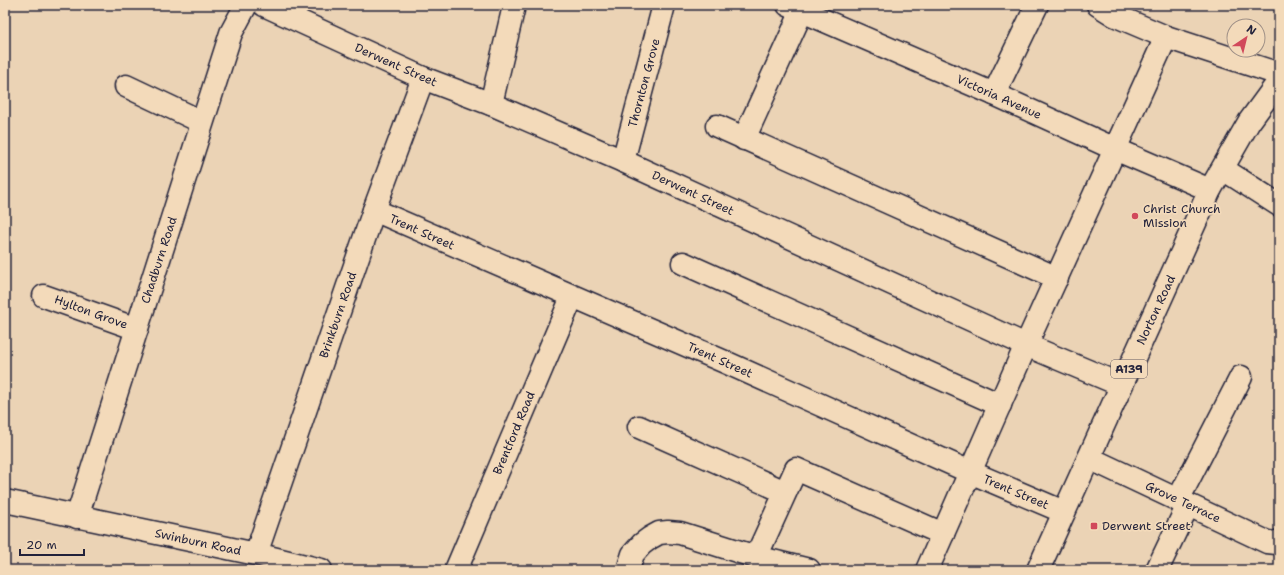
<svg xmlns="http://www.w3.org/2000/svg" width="1284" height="575" font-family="'Shantell Sans',sans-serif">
  <rect width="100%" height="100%" fill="#ebd3b5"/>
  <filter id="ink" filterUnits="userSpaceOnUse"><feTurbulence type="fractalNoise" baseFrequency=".025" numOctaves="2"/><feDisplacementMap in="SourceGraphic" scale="8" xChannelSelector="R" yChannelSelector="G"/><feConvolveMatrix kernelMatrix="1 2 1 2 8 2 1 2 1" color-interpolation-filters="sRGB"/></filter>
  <g filter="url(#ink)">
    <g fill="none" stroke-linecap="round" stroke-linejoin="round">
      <defs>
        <g id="minor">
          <polyline points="264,5 423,78 491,104 623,161 1026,345 1121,385"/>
          <polyline points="788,5 994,94 1115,149 1210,190"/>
          <polyline points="1098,5 1114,15 1166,37 1279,74"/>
          <polyline points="126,86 202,122"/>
          <polyline points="994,94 1037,5"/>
          <polyline points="491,104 514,6"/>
          <polyline points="717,126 1057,278"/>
          <polyline points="744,139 802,11"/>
          <polyline points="623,161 664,5"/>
          <polyline points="1223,169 1279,205"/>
          <polyline points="374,210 725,362 970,472 1064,512"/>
          <polyline points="683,263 1000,405"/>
          <polyline points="44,296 137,329"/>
          <polyline points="639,427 785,492"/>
          <polyline points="1089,458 1267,542 1276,543 1279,541"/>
          <polyline points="1178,500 1241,377"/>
          <polyline points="5,501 256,554 321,570"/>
          <polyline points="77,517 231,33 246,5"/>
          <polyline points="256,554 374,210 423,78"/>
          <polyline points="756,557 796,469 943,534"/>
          <polyline points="456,570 572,297"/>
          <polyline points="628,570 633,554 642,544 650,538 659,533 668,532 680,533 756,557 809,570"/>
          <polyline points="927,570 1026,345 1166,37"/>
          <polyline points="1157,570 1188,505"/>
        </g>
        <polyline id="major" points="1038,570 1210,190 1249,122 1279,81"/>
      </defs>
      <use href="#minor" stroke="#22223b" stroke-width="25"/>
      <use href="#major" stroke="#22223b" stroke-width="25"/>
      <use href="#minor" stroke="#f3daba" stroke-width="22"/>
      <use href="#major" stroke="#f3daba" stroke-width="22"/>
    </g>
  </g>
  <g fill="#d1495b" stroke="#f3daba" stroke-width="1.5">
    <circle cx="1135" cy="216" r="4"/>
    <rect x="1090" y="522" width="8" height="8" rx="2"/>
  </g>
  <g text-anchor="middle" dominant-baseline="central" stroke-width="3.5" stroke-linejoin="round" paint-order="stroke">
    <rect fill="#f3daba" stroke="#615961" stroke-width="1" x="1111" y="360" width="36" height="18" rx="3"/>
    <g font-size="11" font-weight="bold" fill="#22223b">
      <text x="1129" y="369">A139</text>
    </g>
    <g font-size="12" fill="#22223b" stroke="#f3daba">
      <text transform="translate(396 65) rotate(24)">Derwent Street</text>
      <text transform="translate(644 83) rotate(-75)">Thornton Grove</text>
      <text transform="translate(999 97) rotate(24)">Victoria Avenue</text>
      <text transform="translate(693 193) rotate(25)">Derwent Street</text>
      <text transform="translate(422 232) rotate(24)">Trent Street</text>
      <text transform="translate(159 260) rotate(-72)">Chadburn Road</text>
      <text transform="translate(1156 310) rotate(-65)">Norton Road</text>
      <text transform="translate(91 312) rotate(20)">Hylton Grove</text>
      <text transform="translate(338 315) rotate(-71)">Brinkburn Road</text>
      <text transform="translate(720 360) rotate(24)">Trent Street</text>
      <text transform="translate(514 433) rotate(-67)">Brentford Road</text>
      <text transform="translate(1016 492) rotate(23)">Trent Street</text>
      <text transform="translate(1183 502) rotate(25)">Grove Terrace</text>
      <text transform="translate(198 542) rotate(12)">Swinburn Road</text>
    </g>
    <g font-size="12" fill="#22223b" stroke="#f3daba" text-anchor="start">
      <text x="1143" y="209">Christ Church<tspan x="1143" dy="14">Mission</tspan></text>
      <text x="1102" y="526">Derwent Street</text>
    </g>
  </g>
  <rect width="1284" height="575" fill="none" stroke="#f3daba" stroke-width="20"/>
  <rect x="10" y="10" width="1264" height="555" fill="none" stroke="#22223b" stroke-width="1.5" filter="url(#ink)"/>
  <g transform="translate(1246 38) rotate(35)"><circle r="19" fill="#f3daba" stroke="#9f9087"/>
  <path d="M0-3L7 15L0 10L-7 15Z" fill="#d1495b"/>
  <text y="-6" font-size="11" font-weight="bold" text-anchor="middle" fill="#22223b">N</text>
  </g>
  <path d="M20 549v6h64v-6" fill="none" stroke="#22223b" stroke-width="2"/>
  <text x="26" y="549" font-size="12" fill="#22223b" stroke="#f3daba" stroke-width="3" paint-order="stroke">20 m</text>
</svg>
